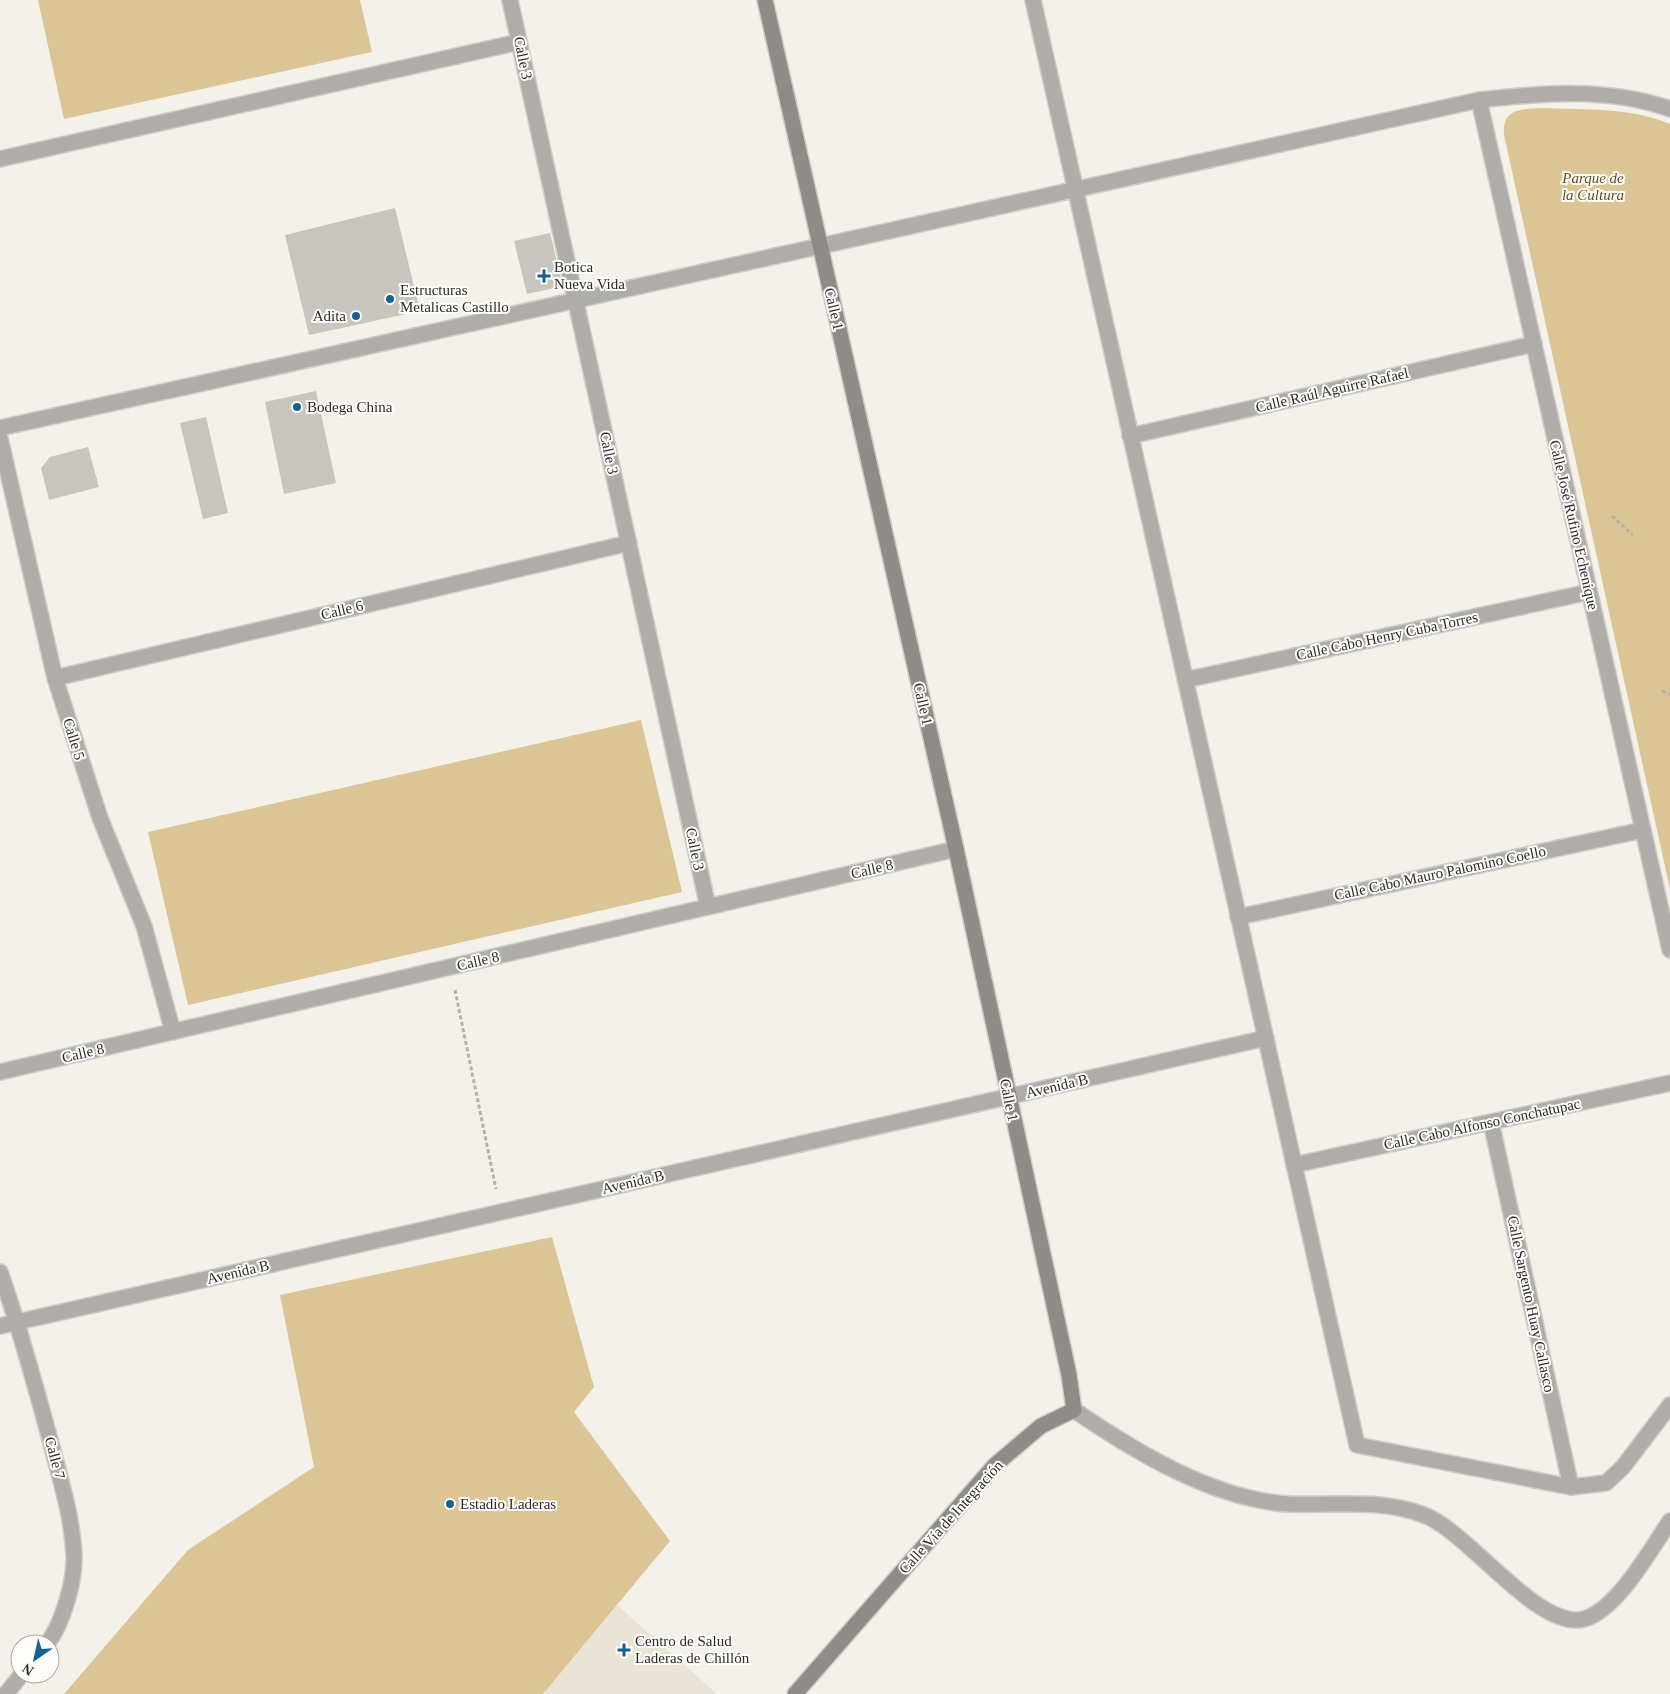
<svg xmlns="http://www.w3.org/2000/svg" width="1670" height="1694" font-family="Georgia,serif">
  <rect width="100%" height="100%" fill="#f4f1ea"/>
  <polygon fill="#eae4d6" points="617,1605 717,1694 543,1694"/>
  <g fill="#dbc595">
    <polygon points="38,0 360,0 372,52 64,119"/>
    <path d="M1542 108C1585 110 1630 107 1670 124V889L1504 135C1502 108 1521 109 1542 108Z"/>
    <polygon points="641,720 682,892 188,1005 148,832"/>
    <polygon points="552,1237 594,1387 574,1412 670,1541 543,1694 64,1694 188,1550 314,1467 280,1295"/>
  </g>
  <g fill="#c8c5be">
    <polygon points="395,208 420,311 309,335 285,235"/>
    <polygon points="550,233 563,286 527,294 514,241"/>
    <polygon points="316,391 336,483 284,494 265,402"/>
    <polygon points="206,417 228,513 203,519 180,423"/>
    <polygon points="88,447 99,487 49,500 41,468 50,457"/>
  </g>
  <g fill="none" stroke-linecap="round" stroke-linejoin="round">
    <defs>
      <g id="street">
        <polyline points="510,0 708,907"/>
        <polyline points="1033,0 1357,1445 1571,1487 1606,1483 1623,1467 1670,1405"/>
        <polyline points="1479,100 1670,950"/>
        <polyline points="0,159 519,42"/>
        <path d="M0 428 1479 100C1541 93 1609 87 1670 109"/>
        <polyline points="1130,436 1534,344"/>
        <polyline points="0,438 55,678 100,818 144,926 173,1032"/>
        <polyline points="55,678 629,543"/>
        <polyline points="1185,680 1589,592"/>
        <polyline points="1238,917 1643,830"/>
        <polyline points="0,1072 956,849"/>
        <polyline points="1491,1122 1571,1487"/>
        <polyline points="1294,1165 1670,1083"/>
        <path d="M0 1272C19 1325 33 1378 48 1432 58 1472 72 1513 74 1555 75 1581 63 1623 47 1644"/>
        <polyline points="0,1326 1266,1038"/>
        <path d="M1074 1410C1134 1451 1214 1500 1289 1504 1335 1506 1380 1498 1424 1515 1469 1532 1538 1631 1584 1619 1617 1610 1651 1549 1670 1521"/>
        <polyline points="6,1694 22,1674"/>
      </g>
      <polyline id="secondary" points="765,0 956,849 1069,1375 1074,1410 1041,1426 995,1465 795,1694"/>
    </defs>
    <use href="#street" stroke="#d0cdc7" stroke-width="18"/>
    <use href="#secondary" stroke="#d0cdc7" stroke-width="18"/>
    <g stroke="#b3b1ab" stroke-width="3" stroke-dasharray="4 2.5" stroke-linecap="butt">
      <polyline points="1612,516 1633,535"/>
      <polyline points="1662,691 1670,694"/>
      <polyline points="455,990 496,1189"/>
    </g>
    <use href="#street" stroke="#afadaa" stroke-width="15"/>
    <use href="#secondary" stroke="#8e8c88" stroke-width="15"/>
  </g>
  <g fill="#166194" stroke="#fffefd" stroke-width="2">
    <path d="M541.5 268.5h5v5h5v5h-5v5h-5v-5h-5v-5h5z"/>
    <circle cx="390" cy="299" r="5"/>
    <circle cx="356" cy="316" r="5"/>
    <circle cx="297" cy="407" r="5"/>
    <circle cx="450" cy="1504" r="5"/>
    <path d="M621.5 1642.5h5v5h5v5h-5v5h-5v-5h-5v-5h5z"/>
  </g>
  <g text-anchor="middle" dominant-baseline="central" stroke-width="4" stroke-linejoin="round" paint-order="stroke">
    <g font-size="15" fill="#2b2a27" stroke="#fffefd">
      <text transform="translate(523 58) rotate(78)">Calle 3</text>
      <text transform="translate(834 309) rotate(77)">Calle 1</text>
      <text transform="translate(1332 390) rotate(-13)">Calle Raúl Aguirre Rafael</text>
      <text transform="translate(609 453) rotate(78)">Calle 3</text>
      <text transform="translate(1574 525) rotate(77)">Calle José Rufino Echenique</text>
      <text transform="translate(342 610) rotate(-13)">Calle 6</text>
      <text transform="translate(1387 636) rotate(-12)">Calle Cabo Henry Cuba Torres</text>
      <text transform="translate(923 704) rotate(77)">Calle 1</text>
      <text transform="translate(74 739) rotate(73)">Calle 5</text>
      <text transform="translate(695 849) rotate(78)">Calle 3</text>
      <text transform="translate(872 869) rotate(-13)">Calle 8</text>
      <text transform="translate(1440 873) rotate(-12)">Calle Cabo Mauro Palomino Coello</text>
      <text transform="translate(478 961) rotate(-13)">Calle 8</text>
      <text transform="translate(83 1053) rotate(-13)">Calle 8</text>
      <text transform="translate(1057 1086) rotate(-13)">Avenida B</text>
      <text transform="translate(1009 1100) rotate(78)">Calle 1</text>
      <text transform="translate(1482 1124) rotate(-12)">Calle Cabo Alfonso Conchatupac</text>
      <text transform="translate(633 1182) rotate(-13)">Avenida B</text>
      <text transform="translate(238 1272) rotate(-13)">Avenida B</text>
      <text transform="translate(1531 1304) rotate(78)">Calle Sargento Huay Callasco</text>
      <text transform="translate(55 1458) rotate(75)">Calle 7</text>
      <text transform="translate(951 1517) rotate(-48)">Calle Vía de Integración</text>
    </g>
    <g font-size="15" font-style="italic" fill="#604d20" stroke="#fffefd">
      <text x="1593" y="178">Parque de<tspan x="1593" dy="17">la Cultura</tspan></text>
    </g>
    <g font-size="15" fill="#2b2a27" stroke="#fffefd" text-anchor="start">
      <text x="554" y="267">Botica<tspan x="554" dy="17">Nueva Vida</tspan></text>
      <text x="400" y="290">Estructuras<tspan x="400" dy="17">Metalicas Castillo</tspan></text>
      <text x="346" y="316" text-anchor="end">Adita</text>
      <text x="307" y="407">Bodega China</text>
      <text x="460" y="1504">Estadio Laderas</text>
      <text x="635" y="1641">Centro de Salud<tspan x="635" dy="17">Laderas de Chillón</tspan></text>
    </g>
  </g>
  <g transform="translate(35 1659) rotate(214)"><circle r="24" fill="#fffefd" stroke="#aaa9a7"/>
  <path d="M0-4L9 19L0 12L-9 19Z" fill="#166194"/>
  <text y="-8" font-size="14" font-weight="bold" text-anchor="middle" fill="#2b2a27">N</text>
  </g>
</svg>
